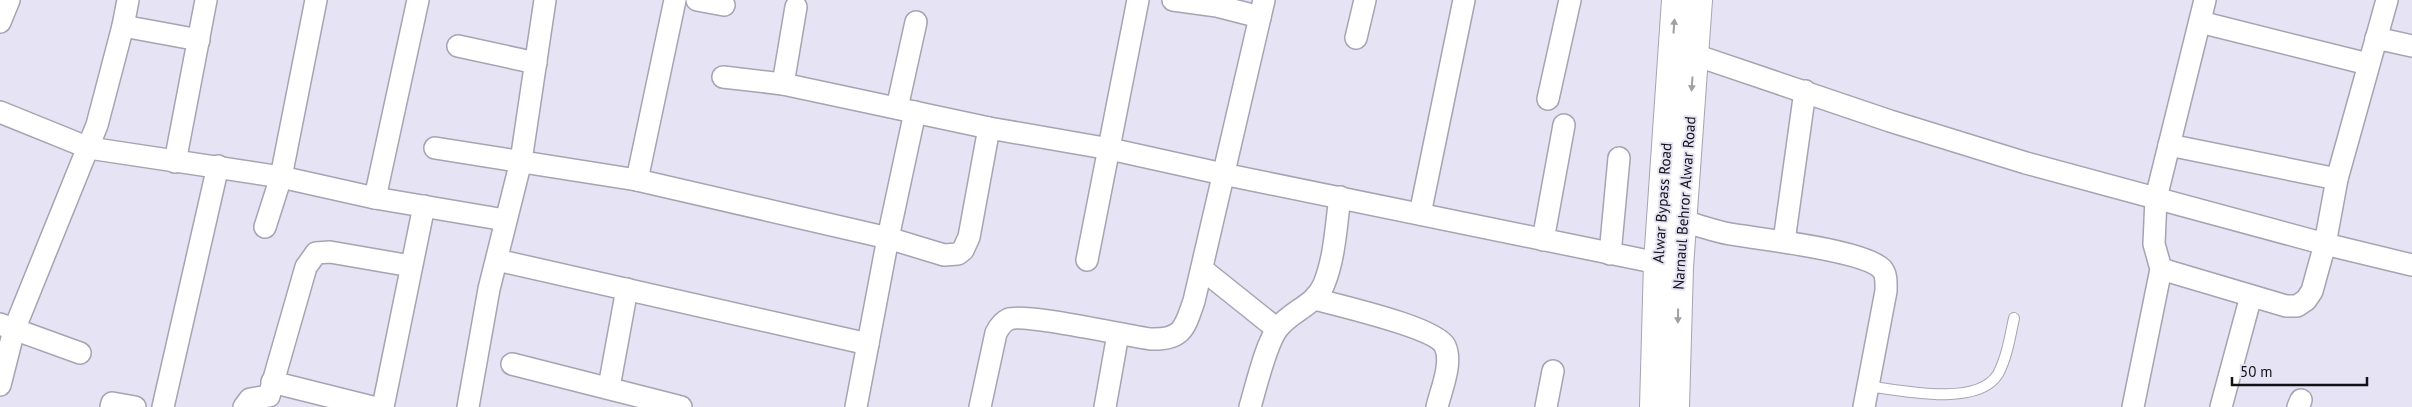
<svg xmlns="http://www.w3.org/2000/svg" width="2412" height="407" font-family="'PT Sans',sans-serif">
  <rect width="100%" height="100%" fill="#e6e3f4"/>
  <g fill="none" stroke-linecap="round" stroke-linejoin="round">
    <defs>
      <path id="service" d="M1868 386C1903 391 1978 407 1998 374 2007 357 2010 337 2014 318"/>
      <g id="minor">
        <polyline points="697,0 724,5"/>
        <polyline points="1173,0 1217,6 1260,17"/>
        <polyline points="0,22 9,0"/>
        <polyline points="2200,22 2368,64"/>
        <polyline points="123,26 199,40"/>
        <polyline points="1356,38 1365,0"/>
        <polyline points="2376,38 2412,46"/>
        <polyline points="458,46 536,63"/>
        <polyline points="1695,55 1890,121 2026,163 2325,244 2412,265"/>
        <polyline points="723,77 783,84 989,128 1110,149 1223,174 1658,263"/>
        <polyline points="783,84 796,7"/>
        <polyline points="1548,99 1570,0"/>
        <polyline points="897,108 916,22"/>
        <polyline points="0,112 89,148 281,177 375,198 505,220"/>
        <polyline points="2169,145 2337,179"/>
        <polyline points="435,148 637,180 888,238 944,255 958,254 963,250 969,237 989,128"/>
        <polyline points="175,162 206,0"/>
        <polyline points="637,180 675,0"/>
        <polyline points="375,198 418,0"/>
        <polyline points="1420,214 1464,0"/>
        <path d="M1682 221C1698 225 1714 231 1730 234 1760 239 1864 250 1882 269 1887 275 1886 284 1886 291L1864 407"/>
        <polyline points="265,227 281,177 316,0"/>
        <polyline points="1543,240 1564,125"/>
        <polyline points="1784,241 1805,91"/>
        <polyline points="1610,254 1619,158"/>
        <polyline points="497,260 868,344"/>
        <polyline points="1087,260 1138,0"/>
        <polyline points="1202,269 1277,329"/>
        <polyline points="2161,269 2286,306 2297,306 2306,300 2312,291 2325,244 2337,179 2387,0"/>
        <path d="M1315 299C1339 306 1435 327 1445 346 1453 363 1441 390 1437 407"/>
        <polyline points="0,324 80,353"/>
        <polyline points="512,364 681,407"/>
        <polyline points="272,382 372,407"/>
        <polyline points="0,385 14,330 97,125 123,26 128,0"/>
        <polyline points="609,387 627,289"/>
        <polyline points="111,407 112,403 135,407"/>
        <polyline points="163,407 218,166"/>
        <polyline points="244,407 250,399 269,396 306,267 316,253 330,252 411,266"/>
        <polyline points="383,407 424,206"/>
        <polyline points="468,407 489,289 521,161 545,0"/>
        <polyline points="856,407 888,238 915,112"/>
        <path d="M980 407 996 333C999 327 1002 322 1009 319 1025 313 1127 336 1151 339 1183 340 1185 327 1194 301L1264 0"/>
        <polyline points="1105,407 1118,334"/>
        <path d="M1250 407C1256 387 1266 343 1278 328 1292 310 1315 306 1324 284 1335 257 1336 225 1340 197"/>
        <polyline points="1546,407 1553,371"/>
        <polyline points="2133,407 2161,269 2154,244 2156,198 2205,0"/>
        <polyline points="2221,407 2251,296"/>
        <polyline points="2298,407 2301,400"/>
      </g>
      <g id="primary">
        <polyline points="1654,407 1658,263 1676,0"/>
        <polyline points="1675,407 1679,267 1698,0"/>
      </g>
    </defs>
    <use href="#service" stroke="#a6a3b2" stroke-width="12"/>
    <use href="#minor" stroke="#a6a3b2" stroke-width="24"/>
    <use href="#primary" stroke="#a6a3b2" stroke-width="30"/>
    <use href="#service" stroke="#fff" stroke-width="10"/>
    <use href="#minor" stroke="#fff" stroke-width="21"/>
    <use href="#primary" stroke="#fff" stroke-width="28"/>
  </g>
  <defs><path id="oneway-solid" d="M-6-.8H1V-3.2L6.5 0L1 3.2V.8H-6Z" transform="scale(1.25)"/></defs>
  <g fill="#a0a0a2">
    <use href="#oneway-solid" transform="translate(1674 26) rotate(-86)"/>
    <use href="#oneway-solid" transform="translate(1692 84) rotate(94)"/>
    <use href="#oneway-solid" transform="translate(1678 316) rotate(91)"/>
  </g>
  <g text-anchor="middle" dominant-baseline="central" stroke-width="4" stroke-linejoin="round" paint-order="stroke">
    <g font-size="15" fill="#121116" stroke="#e6e3f4">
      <text transform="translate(1662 203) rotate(-86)">Alwar Bypass Road</text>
      <text transform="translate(1684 203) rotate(-86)">Narnaul Behror Alwar Road</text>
    </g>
  </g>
  <path d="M2232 377v8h135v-8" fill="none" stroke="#121116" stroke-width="2.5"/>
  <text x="2240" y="377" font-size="15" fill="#121116" stroke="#e6e3f4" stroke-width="4" paint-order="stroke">50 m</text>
</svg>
